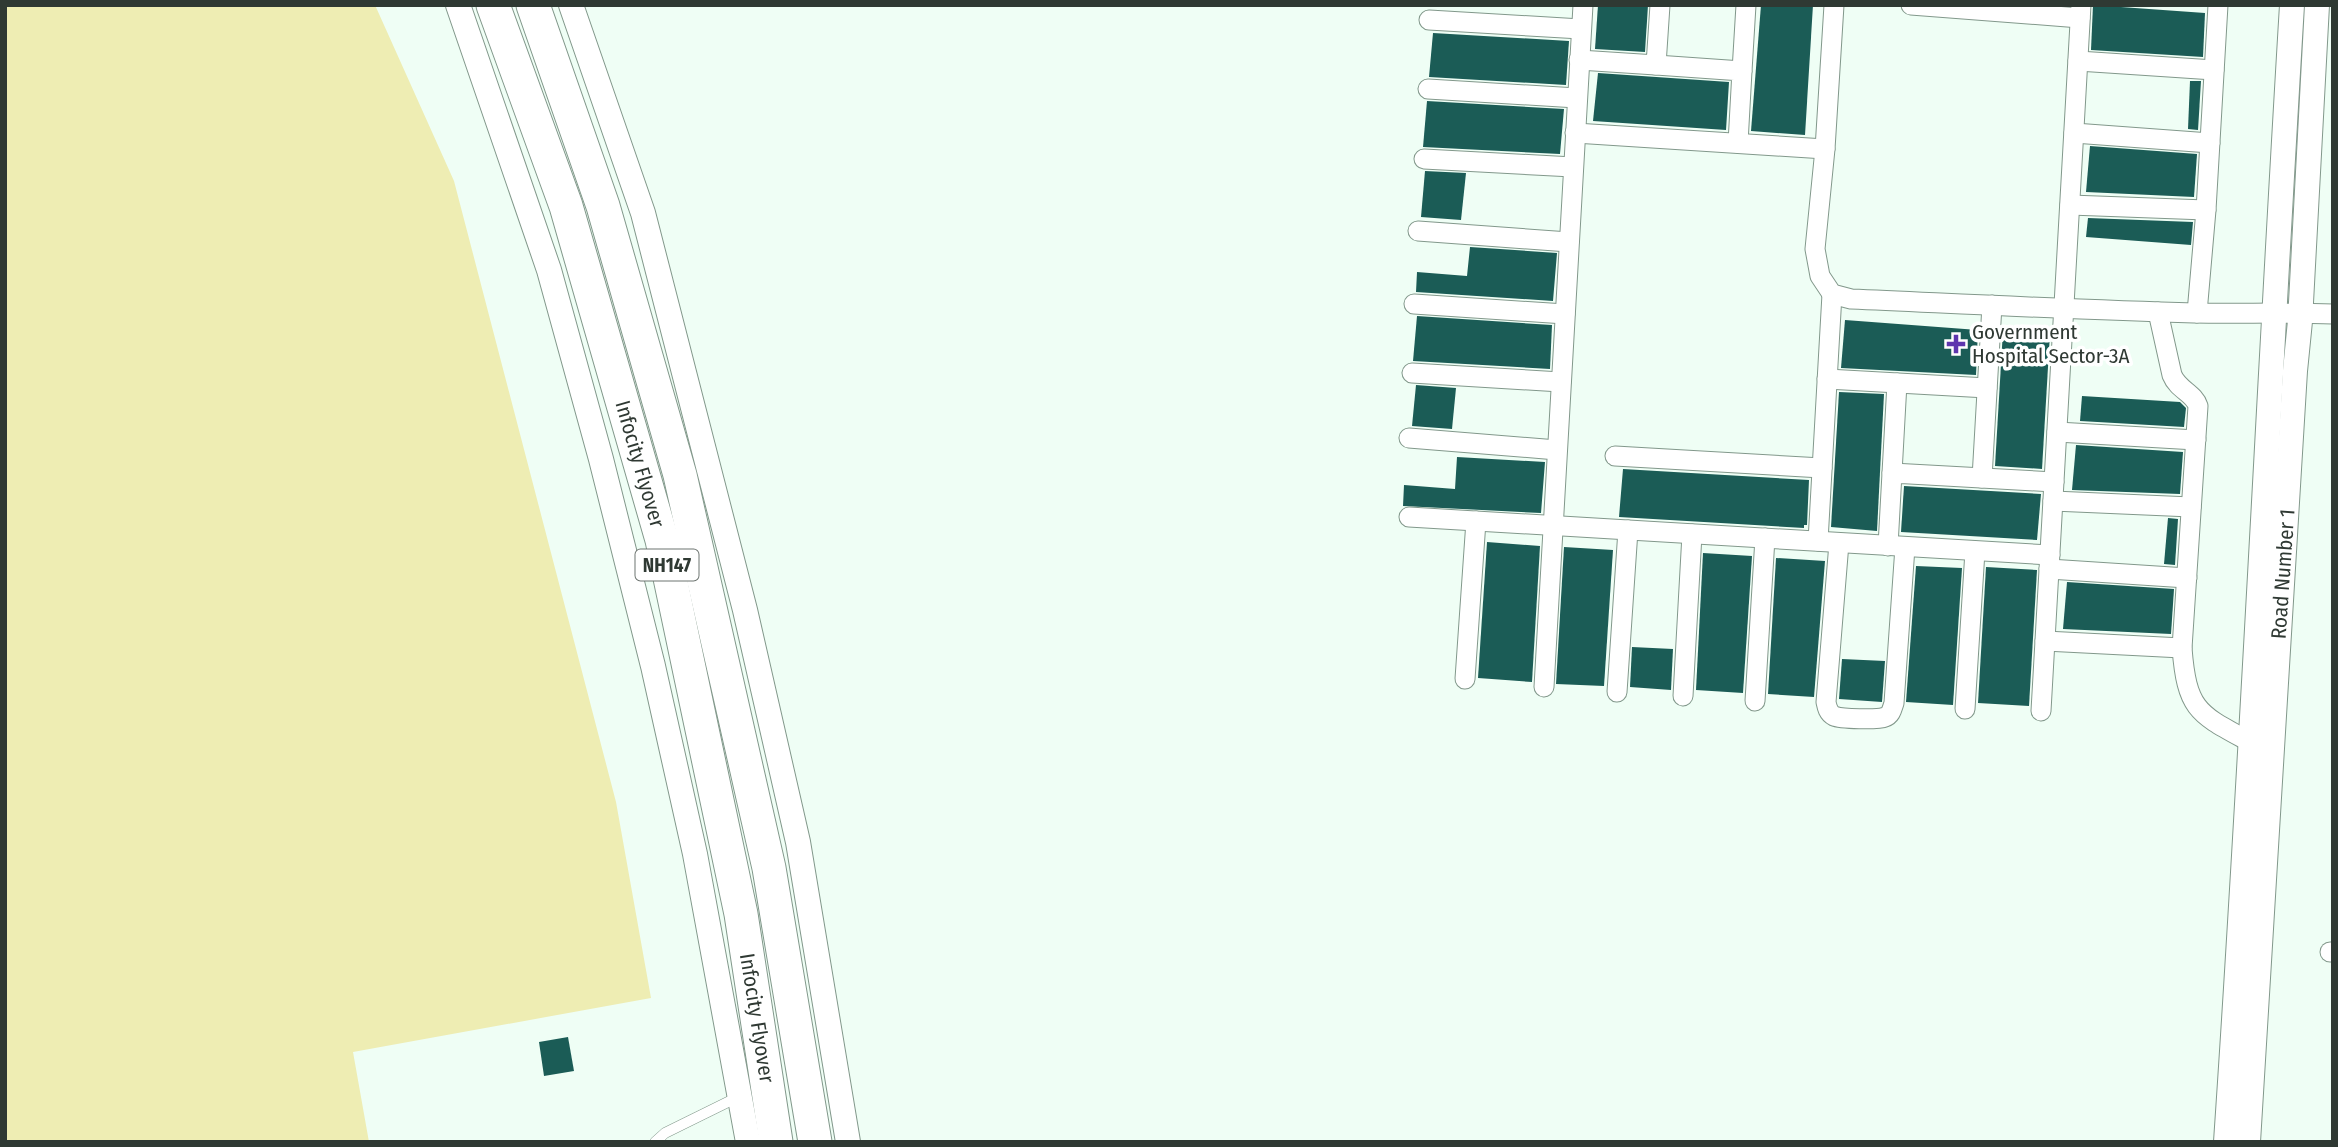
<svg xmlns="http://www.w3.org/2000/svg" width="2338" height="1147" font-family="'Fira Sans Condensed',sans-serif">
  <rect width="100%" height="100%" fill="#effef5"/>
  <polygon fill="#eeedb3" points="5,5 375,5 454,181 616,802 651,998 353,1052 369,1142 5,1142"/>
  <g fill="#1b5c56">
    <polygon points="1598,5 1648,5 1645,52 1595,49"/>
    <polygon points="1761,5 1813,5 1805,135 1751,131"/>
    <polygon points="2093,5 2205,13 2203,57 2091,50"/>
    <polygon points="1433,33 1569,41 1566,85 1429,77"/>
    <polygon points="1598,73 1729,82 1726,130 1593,121"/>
    <polygon points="2190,81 2201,81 2198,130 2188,129"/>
    <polygon points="1427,101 1564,109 1560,154 1423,147"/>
    <polygon points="2090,146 2197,154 2194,197 2086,192"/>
    <polygon points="1425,171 1466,173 1461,220 1421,217"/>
    <polygon points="2088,218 2193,222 2191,245 2086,237"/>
    <polygon points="1470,247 1557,253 1553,301 1416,292 1417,272 1467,276"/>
    <polygon points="1417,316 1552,325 1550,369 1413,361"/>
    <polygon points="1845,320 1978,330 1976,375 1841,368"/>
    <polygon points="2003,330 2050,333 2042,469 1995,466"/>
    <polygon points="1416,385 1456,388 1452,429 1412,426"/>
    <polygon points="1839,392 1884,394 1877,531 1831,527"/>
    <polygon points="2082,396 2180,402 2186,408 2184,427 2080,421"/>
    <polygon points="2076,445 2183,452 2180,494 2072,490"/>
    <polygon points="1457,457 1545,462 1541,513 1403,506 1404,485 1455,489"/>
    <polygon points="1623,469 1809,480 1807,525 1804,525 1804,528 1619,517"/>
    <polygon points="1904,486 2041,494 2037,540 1901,532"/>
    <polygon points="2168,518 2178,519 2175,565 2164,564"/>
    <polygon points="1487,542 1540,546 1532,682 1478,678"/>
    <polygon points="1564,547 1613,550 1604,686 1556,684"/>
    <polygon points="1703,553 1752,556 1743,693 1696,690"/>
    <polygon points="1776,558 1825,561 1814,697 1768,694"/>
    <polygon points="1916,566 1962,568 1953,705 1906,702"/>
    <polygon points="1986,567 2037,570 2029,706 1978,703"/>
    <polygon points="2067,582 2174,589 2171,634 2063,629"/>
    <polygon points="1632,647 1673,649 1671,690 1630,687"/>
    <polygon points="1842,659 1885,661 1882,702 1839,699"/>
    <polygon points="568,1037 574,1071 544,1076 539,1042"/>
  </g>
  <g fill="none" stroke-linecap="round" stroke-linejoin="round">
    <defs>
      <polyline id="service" points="655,1142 665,1133 738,1097"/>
      <g id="minor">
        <path d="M1834 5 1825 149 1815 249 1820 276 1832 294 1851 299C1965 304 2079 310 2194 313 2240 314 2286 312 2333 314"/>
        <polyline points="1911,5 2080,18"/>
        <polyline points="1429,20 1581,29"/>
        <polyline points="1579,60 1656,65 1660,5"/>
        <polyline points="2078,61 2214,70"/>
        <polyline points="1656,65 1742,71 1738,143"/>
        <polyline points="1742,71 1746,5"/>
        <polyline points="1428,89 1577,98"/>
        <polyline points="1575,133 1825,149"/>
        <polyline points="2074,133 2210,143"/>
        <polyline points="1424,159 1573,167"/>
        <polyline points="2070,205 2206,210"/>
        <polyline points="1418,231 1569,242"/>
        <polyline points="1414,304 1565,314"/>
        <path d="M2158 312 2172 375C2178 390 2194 393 2198 406L2182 648C2187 712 2199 714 2252 743"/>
        <polyline points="2197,313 2206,210 2218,5"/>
        <polyline points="1412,373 1561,382"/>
        <polyline points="1827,379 1987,388"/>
        <polyline points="2057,432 2196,440"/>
        <polyline points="1409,438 1557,450"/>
        <polyline points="1615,456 1822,468"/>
        <polyline points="1892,473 1897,383"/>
        <polyline points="1982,478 1992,305"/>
        <polyline points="2053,501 2191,507"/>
        <polyline points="1409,517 2050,555"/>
        <polyline points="1818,541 1832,294"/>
        <path d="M1839 543 1826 702C1827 707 1828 713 1834 716 1841 719 1878 720 1885 717 1891 715 1892 709 1894 703L1905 547"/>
        <polyline points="1888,546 1892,473 2054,482"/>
        <polyline points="2049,569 2187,578"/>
        <polyline points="2045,641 2182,648"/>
        <polyline points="1465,679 1476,521"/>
        <polyline points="1544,687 1583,5"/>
        <polyline points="1617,692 1628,530"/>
        <polyline points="1683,696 1692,534"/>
        <polyline points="1755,701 1765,538"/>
        <polyline points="1965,709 1975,551"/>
        <polyline points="2041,711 2081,5"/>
        <polyline points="2330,952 2333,952"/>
      </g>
      <g id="tertiary">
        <polyline points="458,5 549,270 601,459 653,666 695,854 748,1142"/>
        <polyline points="571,5 643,213 745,610 798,842 848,1142"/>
        <path d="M2226 1142C2252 763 2269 384 2292 5"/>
        <polyline points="2248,1142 2295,371 2300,321 2317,5"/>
      </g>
      <g id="trunk">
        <polyline points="493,5 566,206 662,540 741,914 776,1142"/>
        <polyline points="533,5 603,206 680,475 769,868 815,1142"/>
      </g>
    </defs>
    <use href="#service" stroke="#82988b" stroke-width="11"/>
    <use href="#minor" stroke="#82988b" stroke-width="21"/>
    <use href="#tertiary" stroke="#82988b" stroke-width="26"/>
    <use href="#trunk" stroke="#82988b" stroke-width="35"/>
    <use href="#service" stroke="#fff" stroke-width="10"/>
    <use href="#minor" stroke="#fff" stroke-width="19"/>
    <use href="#tertiary" stroke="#fff" stroke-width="24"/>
    <use href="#trunk" stroke="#fff" stroke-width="33"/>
  </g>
  <path fill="#5e36ae" stroke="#fff" stroke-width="2.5" d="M1952.5 333.5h7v7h7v7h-7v7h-7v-7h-7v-7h7z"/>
  <g text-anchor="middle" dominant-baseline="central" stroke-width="7" stroke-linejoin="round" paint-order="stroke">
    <rect fill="#fff" stroke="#6d7470" stroke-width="2" x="635.5" y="549.5" width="63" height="31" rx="5"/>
    <g font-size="19" font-weight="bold" fill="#2f3933">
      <text x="667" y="565">NH147</text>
    </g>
    <g font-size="21" fill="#2f3933" stroke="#fff" text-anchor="start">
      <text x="1972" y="332">Government<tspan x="1972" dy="24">Hospital Sector-3A</tspan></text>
    </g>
    <g font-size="21" fill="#2f3933" stroke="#fff">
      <text transform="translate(640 464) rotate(74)">Infocity Flyover</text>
      <text transform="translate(2283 574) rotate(-86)">Road Number 1</text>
      <text transform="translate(757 1018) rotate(81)">Infocity Flyover</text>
    </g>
  </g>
  <rect width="2338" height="1147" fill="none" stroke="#2f3933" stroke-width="14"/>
</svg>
